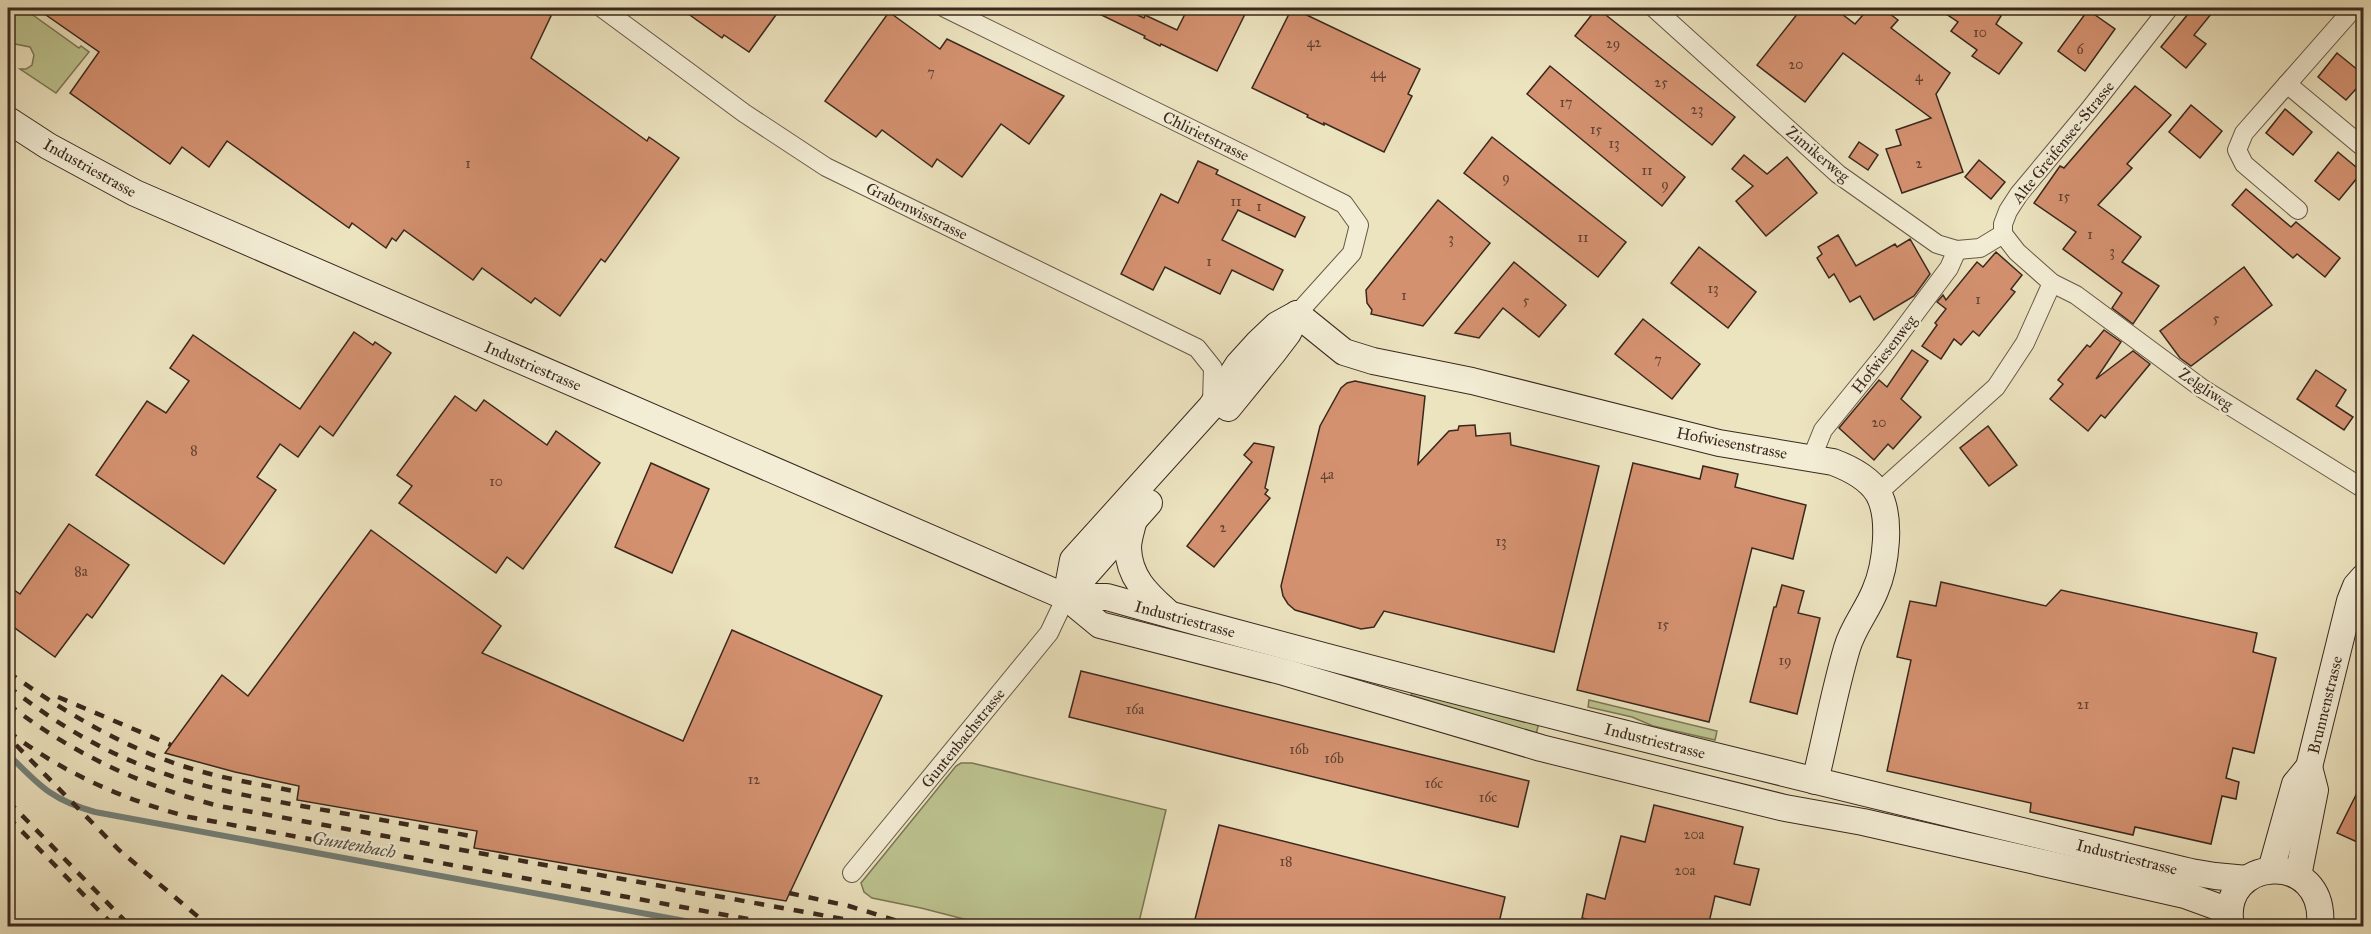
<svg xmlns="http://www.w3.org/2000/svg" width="2371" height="934" font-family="'IM FELL Great Primer',serif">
  <rect width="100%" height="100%" fill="#ece3bf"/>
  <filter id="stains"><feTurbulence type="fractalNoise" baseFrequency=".00333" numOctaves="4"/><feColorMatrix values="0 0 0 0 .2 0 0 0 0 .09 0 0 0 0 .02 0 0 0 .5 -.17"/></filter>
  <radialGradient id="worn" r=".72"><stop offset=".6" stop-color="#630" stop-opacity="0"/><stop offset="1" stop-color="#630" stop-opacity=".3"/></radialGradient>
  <g fill="#bcc38f" stroke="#7b7656" stroke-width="1.5">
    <polygon points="8,8 23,8 79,48 81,46 89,52 56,93 20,69 26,69 32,65 34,55 30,47 15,44 8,37"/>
    <polygon points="1412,692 1539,723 1536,734 1411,695"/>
    <polygon points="1589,700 1717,731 1715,740 1653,726 1632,717 1588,707"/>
    <polygon points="961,763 972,763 1166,810 1138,926 991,926 921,908 872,898 864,892 861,883 956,766"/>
  </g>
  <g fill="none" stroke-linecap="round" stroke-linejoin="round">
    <path stroke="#74817b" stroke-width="6" d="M8 754C39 785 51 800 95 812L712 926"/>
  </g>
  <g fill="#d49170" stroke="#3a281e" stroke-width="1.5">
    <polygon points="36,8 541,8 551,16 531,58 647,141 649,137 679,158 605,262 601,259 560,316 535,298 531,303 482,268 473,280 404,230 396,241 392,238 386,248 352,223 349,228 227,141 209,167 182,147 170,164 70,93 99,52"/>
    <polygon points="680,8 781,8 749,52 724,35 722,38"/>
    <polygon points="1087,8 1122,8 1144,18 1145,15 1177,30 1188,8 1248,8 1217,71 1161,44 1160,46 1144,38 1145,36"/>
    <polygon points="1292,8 1420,69 1408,94 1412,96 1384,152 1324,123 1324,125 1307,117 1308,115 1252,88"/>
    <polygon points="1597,8 1735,117 1712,145 1575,36"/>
    <polygon points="1802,8 1834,8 1855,24 1869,8 1882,8 1898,20 1891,28 1950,73 1936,94 1963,172 1902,193 1886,149 1901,145 1896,130 1931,118 1843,53 1805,102 1757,65"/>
    <polygon points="1937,8 1990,8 2001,16 1996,24 2022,43 1999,74 1972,56 1977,50 1951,31 1958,22"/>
    <polygon points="2193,8 2216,8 2194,35 2206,44 2186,68 2161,47"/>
    <polygon points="2088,10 2115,29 2085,71 2058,51"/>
    <polygon points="889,12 940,49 947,39 1064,96 1029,144 1001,124 962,177 937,159 932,167 882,130 876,137 825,101"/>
    <polygon points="2337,53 2364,75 2364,80 2346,100 2318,77"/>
    <polygon points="1550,66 1685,177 1662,206 1527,94"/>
    <polygon points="2135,86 2171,115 2127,164 2132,168 2098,205 2141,237 2122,262 2159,286 2133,324 2112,308 2122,293 2063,249 2076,232 2034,203 2060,166 2064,168"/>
    <polygon points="2191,105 2222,131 2200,158 2169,132"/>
    <polygon points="2285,109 2312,132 2293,155 2266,133"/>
    <polygon points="1492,137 1626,242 1598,277 1464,173"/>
    <polygon points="1859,142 1878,155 1868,170 1849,157"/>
    <polygon points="2338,152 2362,172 2339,200 2315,181"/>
    <polygon points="1744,155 1767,174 1787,157 1817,193 1766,236 1736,201 1753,186 1732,169"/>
    <polygon points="1979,160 2005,182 1991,199 1965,177"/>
    <polygon points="1198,161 1218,170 1216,174 1305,217 1295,237 1238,210 1222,240 1283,270 1273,290 1232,270 1220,294 1165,267 1153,290 1121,274 1161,194 1178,203"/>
    <polygon points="2246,189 2291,227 2296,222 2340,258 2325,277 2297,254 2293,258 2232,205"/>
    <polygon points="1438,200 1490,243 1423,326 1371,314 1372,310 1367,303 1366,290"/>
    <polygon points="1838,235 1856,266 1895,244 1897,247 1910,239 1930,274 1914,296 1874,320 1860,296 1850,302 1834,274 1829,278 1817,258 1822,254 1818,247"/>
    <polygon points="1699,247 1756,292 1728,328 1671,283"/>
    <polygon points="1996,252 2022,275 2011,289 2015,292 1979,336 1973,331 1961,345 1954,339 1941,359 1922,346 1937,325 1935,323 1946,309 1937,302 1943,295 1946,300 1977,262 1983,267"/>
    <polygon points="1514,262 1566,305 1539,337 1503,308 1479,338 1455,333"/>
    <polygon points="2244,267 2272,305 2191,366 2180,358 2160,331"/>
    <polygon points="1643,319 1700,364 1672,399 1615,354"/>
    <polygon points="2104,330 2121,342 2096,379 2133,351 2150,364 2105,418 2101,415 2088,431 2050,399 2063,384 2058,380 2087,345 2090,347"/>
    <polygon points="354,332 373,345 375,342 391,353 333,436 320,426 298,457 280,444 257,477 276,490 224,564 96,475 147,401 166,413 189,381 170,368 193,335 300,409"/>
    <polygon points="1912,350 1928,361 1901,399 1921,417 1893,449 1888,444 1874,460 1839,428 1879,380 1887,387"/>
    <polygon points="2316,370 2346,390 2336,406 2353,417 2344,430 2297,399"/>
    <polygon points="1355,381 1425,396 1418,464 1449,431 1458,430 1459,426 1475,425 1476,436 1510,433 1511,445 1599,466 1554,652 1384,611 1374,627 1361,629 1295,610 1288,604 1283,596 1281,586 1320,426 1341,388 1347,383"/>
    <polygon points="455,396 476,411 484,400 547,445 556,431 600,463 523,569 507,557 496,573 399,503 412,486 397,475"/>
    <polygon points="1988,426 2017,465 1989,486 1960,448"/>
    <polygon points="1254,443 1274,447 1265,488 1268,490 1265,494 1270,498 1214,567 1187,546 1252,462 1244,455"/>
    <polygon points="651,463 709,489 672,573 615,547"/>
    <polygon points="1633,463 1700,479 1703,466 1738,474 1735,487 1806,505 1793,559 1752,548 1709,722 1577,690"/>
    <polygon points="69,524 129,565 92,618 87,614 55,657 8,623 8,599 14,590 20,594"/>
    <polygon points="371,530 501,626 482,653 683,741 732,630 882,696 786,901 474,848 477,831 297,800 299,786 235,772 165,753 222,675 248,696"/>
    <polygon points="1941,582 2046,606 2061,590 2257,633 2253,652 2276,658 2254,753 2233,748 2226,778 2239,782 2236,799 2222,796 2211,844 2135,827 2133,835 2030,812 2031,803 1887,771 1911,660 1897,657 1910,601 1936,606"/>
    <polygon points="1782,585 1804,591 1798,613 1820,618 1797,714 1750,702 1774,607 1776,607"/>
    <polygon points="1081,671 1529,781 1518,827 1069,717"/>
    <polygon points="2364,779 2364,845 2337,833"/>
    <polygon points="1654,805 1743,827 1734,864 1759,869 1750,905 1715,896 1708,927 1617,927 1582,918 1587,894 1605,899 1621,836 1645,842"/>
    <polygon points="1219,825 1505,897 1498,927 1193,927"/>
  </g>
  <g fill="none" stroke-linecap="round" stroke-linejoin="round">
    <defs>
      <g id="street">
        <polyline points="602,8 744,113 826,167 1197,348 1213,368 1212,402"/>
        <polyline points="945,8 1344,204 1359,225 1352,253 1297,314"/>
        <polyline points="1654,8 1838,174 1937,244 1957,250 1980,248 2003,234"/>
        <polyline points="2169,8 2089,110 2019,194 2008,211 2003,224 2003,234 2017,252 2052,283 2076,295 2203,389 2364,489"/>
        <polyline points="2287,84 2364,148"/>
        <polyline points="2298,210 2244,164 2237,150 2244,133 2354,8"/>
        <polyline points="1812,457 1823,430 1887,351 1949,268 1957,250"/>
        <polyline points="1878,493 1996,387 2025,343 2052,283"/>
        <polyline points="852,873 1049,633 1066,597"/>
      </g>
      <g id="secondary">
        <polyline points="8,120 48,146 135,193 1066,597 1100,625 1284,672 1541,748 1785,808 1863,822 2185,895 2218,907 2229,917"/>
        <path d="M1297 314 1344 352 1373 361 1472 381 1719 443 1833 462C1849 468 1868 477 1878 493 1892 517 1886 566 1875 591 1867 611 1853 627 1847 648 1834 692 1826 737 1815 781"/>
        <polyline points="1228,408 1272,354 1288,333 1293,323"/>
        <path d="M1134 519C1132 528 1128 539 1128 548 1129 577 1146 593 1166 611"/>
        <path d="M1066 597H1107C1466 698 1829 784 2191 872L2215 876 2247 879"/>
        <polyline points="1066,597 1073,560 1211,407 1238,365 1258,343 1277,325 1297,314"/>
        <polyline points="1066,597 1149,503"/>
        <polyline points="2271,870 2295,784 2309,767 2350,601 2356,586 2364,577"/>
        <polyline points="2298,876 2315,790 2309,767"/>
        <path d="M2231 926C2217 856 2327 848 2320 926"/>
      </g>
    </defs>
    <use href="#street" stroke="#665746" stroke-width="20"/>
    <use href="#secondary" stroke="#3a281e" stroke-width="28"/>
    <use href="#street" stroke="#f3edd5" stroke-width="18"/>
    <use href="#secondary" stroke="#f3edd5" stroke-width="26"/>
    <g stroke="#3a281e" stroke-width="4.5" stroke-dasharray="10 10" stroke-linecap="butt">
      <path d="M8 672C67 714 132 753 203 772 234 781 267 785 298 792"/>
      <path d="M8 686C48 718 93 746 141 765 198 788 258 798 318 809 371 818 423 827 476 837"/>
      <polyline points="58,697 171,745"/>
      <path d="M8 704C71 753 142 786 219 806L882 926"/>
      <path d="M8 731C61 772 124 800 189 817L786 926"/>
      <polyline points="16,745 119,850 209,926"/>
      <polyline points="8,801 130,926"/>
      <polyline points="8,817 114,926"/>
      <polyline points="789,893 849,906 914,926"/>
    </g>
  </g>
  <g text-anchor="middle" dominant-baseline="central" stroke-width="4.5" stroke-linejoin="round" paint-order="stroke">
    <g font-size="14" fill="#604232">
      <text x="1980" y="32">10</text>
      <text x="1314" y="42">42</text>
      <text x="1613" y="43">29</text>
      <text x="2080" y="49">6</text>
      <text x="1796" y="64">20</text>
      <text x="931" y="72">7</text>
      <text x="1378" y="73">44</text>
      <text x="1919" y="76">4</text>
      <text x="1661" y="82">25</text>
      <text x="1566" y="102">17</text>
      <text x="1697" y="109">23</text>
      <text x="1596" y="129">15</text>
      <text x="1614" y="143">13</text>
      <text x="468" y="163">1</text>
      <text x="1919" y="163">2</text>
      <text x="1647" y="170">11</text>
      <text x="1506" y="177">9</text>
      <text x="1665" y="184">9</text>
      <text x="2064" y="196">15</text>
      <text x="1236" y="201">11</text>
      <text x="1259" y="206">1</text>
      <text x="2090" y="234">1</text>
      <text x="1583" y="237">11</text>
      <text x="1451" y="238">3</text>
      <text x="2112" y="251">3</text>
      <text x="1209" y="261">1</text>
      <text x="1713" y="288">13</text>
      <text x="1404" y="295">1</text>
      <text x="1978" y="299">1</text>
      <text x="1526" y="300">5</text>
      <text x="2216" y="318">5</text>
      <text x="1658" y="359">7</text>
      <text x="1879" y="422">20</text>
      <text x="194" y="450">8</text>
      <text x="1327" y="474">4a</text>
      <text x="496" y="481">10</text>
      <text x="1223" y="527">2</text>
      <text x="1501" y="541">13</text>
      <text x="81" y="571">8a</text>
      <text x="1663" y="624">15</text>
      <text x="1785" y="660">19</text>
      <text x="2083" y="704">21</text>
      <text x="1135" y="709">16a</text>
      <text x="1299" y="749">16b</text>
      <text x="1334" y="758">16b</text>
      <text x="754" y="779">12</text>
      <text x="1434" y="783">16c</text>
      <text x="1488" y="797">16c</text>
      <text x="1694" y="834">20a</text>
      <text x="1286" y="861">18</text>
      <text x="1685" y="870">20a</text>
    </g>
    <g font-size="16" fill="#3a281e" stroke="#f3edd5">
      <text transform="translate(1206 136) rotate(26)">Chlirietstrasse</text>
      <text transform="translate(2063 142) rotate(-51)">Alte Greifensee-Strasse</text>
      <text transform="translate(1818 154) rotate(40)">Zimikerweg</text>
      <text transform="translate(90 168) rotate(29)">Industriestrasse</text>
      <text transform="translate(917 211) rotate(26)">Grabenwisstrasse</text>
      <text transform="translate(1884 354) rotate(-52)">Hofwiesenweg</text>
      <text transform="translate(533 366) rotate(23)">Industriestrasse</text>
      <text transform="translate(2206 389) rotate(34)">Zelgliweg</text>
      <text transform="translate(1732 443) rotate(11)">Hofwiesenstrasse</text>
      <text transform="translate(1185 619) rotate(15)">Industriestrasse</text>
      <text transform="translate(2325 705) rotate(-76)">Brunnenstrasse</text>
      <text transform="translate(963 738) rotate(-51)">Guntenbachstrasse</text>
      <text transform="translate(1655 741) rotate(14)">Industriestrasse</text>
      <text transform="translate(2127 857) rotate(14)">Industriestrasse</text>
    </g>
    <g font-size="18" font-style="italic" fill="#524d45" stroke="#f3edd5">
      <text transform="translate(354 845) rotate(10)">Guntenbach</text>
    </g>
  </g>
  <rect width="2371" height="934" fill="none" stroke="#ece3bf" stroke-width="30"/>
  <rect x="9" y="9" width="2353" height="916" fill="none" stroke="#3a281e" stroke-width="3"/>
  <rect x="15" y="15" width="2341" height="904" fill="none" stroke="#3a281e" stroke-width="1.5"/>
  <rect width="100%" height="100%" filter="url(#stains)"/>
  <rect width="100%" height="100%" fill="url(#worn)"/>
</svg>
